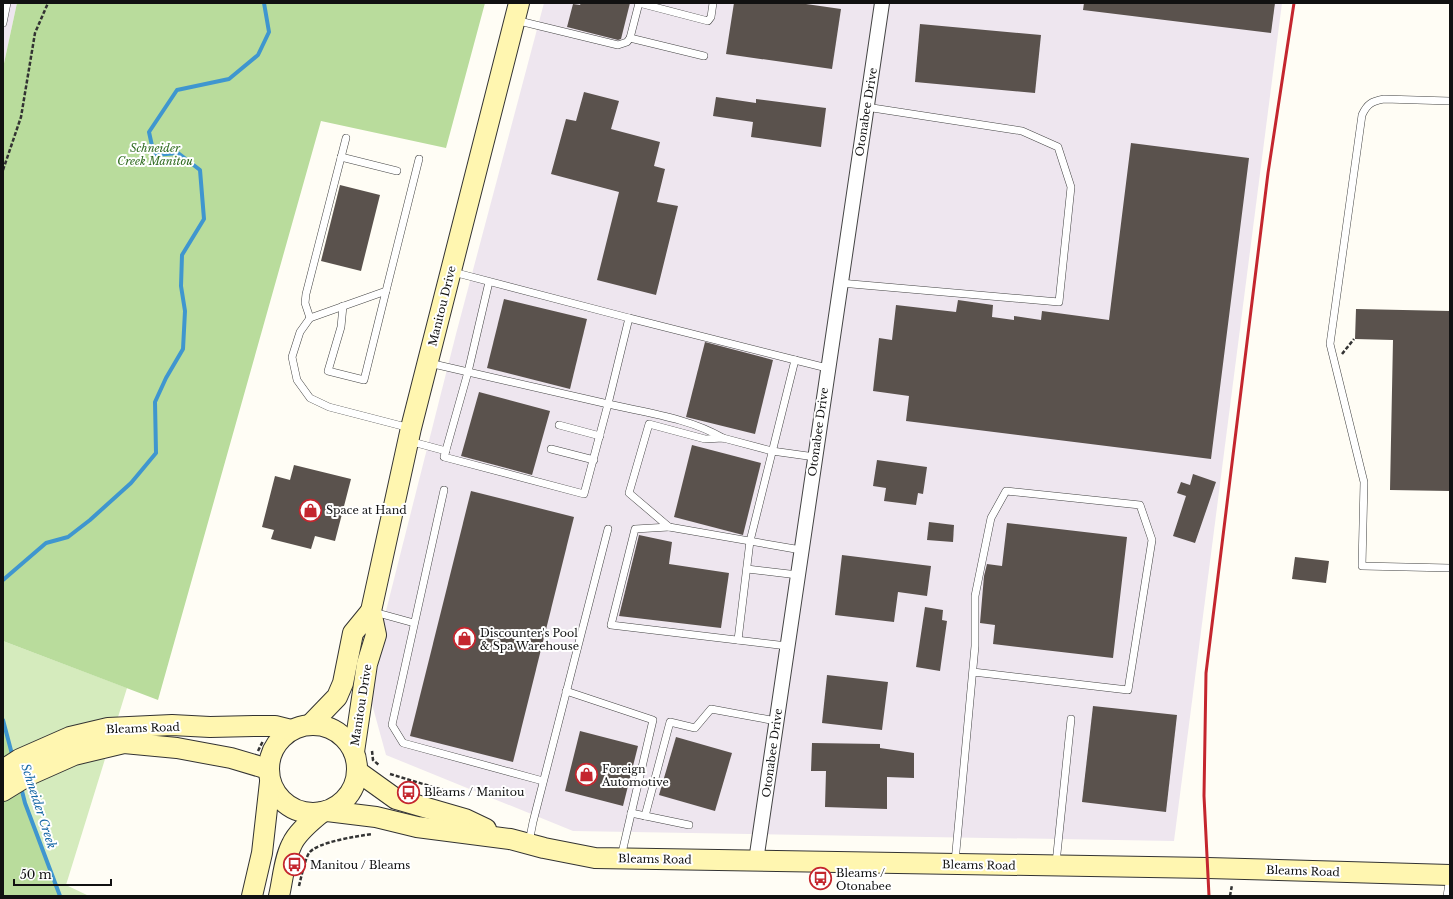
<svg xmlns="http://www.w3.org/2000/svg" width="1453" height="899" font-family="'Libre Baskerville',serif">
  <rect width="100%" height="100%" fill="#fffdf5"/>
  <g fill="#eee6ef">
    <polygon points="3,3 17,3 3,68"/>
    <polygon points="544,3 1282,3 1174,841 573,831 386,755 367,686 456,334"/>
  </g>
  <polygon fill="#d5ebbd" points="3,641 127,688 66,885 89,896 60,896 25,803 3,720"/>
  <g fill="#b9dc9c">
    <polygon points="17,3 485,3 446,148 321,121 158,700 3,641 3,68"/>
    <polygon points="3,720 25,803 60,896 3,896"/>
  </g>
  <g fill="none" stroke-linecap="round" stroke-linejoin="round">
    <g stroke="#3f96cf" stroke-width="4">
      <polyline points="3,580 46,543 68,537 90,520 131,483 156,453 155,402 166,378 183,349 185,311 181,286 182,255 204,219 200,170 178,153 154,155 149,132 177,90 229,79 258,55 269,32 264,3"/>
      <polyline points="3,720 13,758"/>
      <polyline points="21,787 25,803 60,896"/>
    </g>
  </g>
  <g fill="#5a524d">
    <polygon points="581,3 630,3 621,39 618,40 567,27 573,4 580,5"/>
    <polygon points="734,3 799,3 841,9 832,69 726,54"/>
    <polygon points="1084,3 1275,3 1271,33 1083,10"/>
    <polygon points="920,24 1041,35 1035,93 915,82"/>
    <polygon points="584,92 619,101 611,129 660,142 654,166 665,169 657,202 678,206 656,295 597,280 619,192 551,174 566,119 576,121"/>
    <polygon points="716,97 756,103 756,99 826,108 821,147 751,137 753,122 713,116"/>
    <polygon points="1131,143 1249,158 1211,459 906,421 909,396 873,391 879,338 892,340 896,305 956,312 958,300 993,305 992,317 1014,320 1014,316 1041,320 1042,311 1109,320"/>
    <polygon points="340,185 380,195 361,271 321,261"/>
    <polygon points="504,299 587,319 570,389 487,368"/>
    <polygon points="1356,309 1450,311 1450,491 1390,490 1393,340 1355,339"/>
    <polygon points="705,342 773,360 755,434 686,417"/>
    <polygon points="479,392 550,411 532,475 461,456"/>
    <polygon points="692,445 761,463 743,535 674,517"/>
    <polygon points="877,460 927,467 923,494 918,493 916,505 884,501 886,488 873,486"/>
    <polygon points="294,465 351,479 335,541 315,536 311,549 271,539 274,530 262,527 275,476 290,480"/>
    <polygon points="1193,474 1216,482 1195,543 1173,536 1186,496 1177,493 1181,482 1190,485"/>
    <polygon points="471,491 574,517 513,762 410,736"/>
    <polygon points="929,522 954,525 953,542 927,540"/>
    <polygon points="1007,523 1127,537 1113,658 993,644 995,625 980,623 984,576 987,564 1002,566"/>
    <polygon points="639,535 672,542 669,564 729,573 721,628 619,616"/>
    <polygon points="842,555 931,566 927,596 898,592 894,622 835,615"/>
    <polygon points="1295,557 1329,561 1326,583 1292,579"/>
    <polygon points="925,607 943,610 942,620 947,621 940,671 916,667"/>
    <polygon points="827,675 888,682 882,730 822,723"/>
    <polygon points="1093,706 1177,715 1166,812 1082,802"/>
    <polygon points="580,731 638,746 623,806 565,791"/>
    <polygon points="676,737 732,753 715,811 659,795"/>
    <polygon points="812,743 880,744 880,748 914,753 914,778 887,777 887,809 825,807 826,771 811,771"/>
  </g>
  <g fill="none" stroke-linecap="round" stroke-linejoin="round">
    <defs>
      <g id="lane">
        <polyline points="639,3 708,21 711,17 713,3"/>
        <polyline points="515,20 618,45 627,42 630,38 639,3"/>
        <polyline points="3,23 7,3"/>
        <polyline points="630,38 704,56"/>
        <path d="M1450 101 1384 99C1372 101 1367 104 1362 115L1330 344 1364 482 1362 566 1450 568"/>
        <polyline points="341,157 397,171"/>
        <path d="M489 282 468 372 444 457 584 494 608 404C647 413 689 418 723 438"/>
        <polyline points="840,283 1059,302 1071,187 1058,147 1022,131 866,107"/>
        <polyline points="343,306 341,327 328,371 364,380 386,291"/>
        <polyline points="310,318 305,303 306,294 346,138"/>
        <polyline points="629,318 795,360 750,541 738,640"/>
        <polyline points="795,360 827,368"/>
        <polyline points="429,363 608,404 629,318 453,272"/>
        <polyline points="559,425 600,436"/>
        <polyline points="410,428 329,407 310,398 297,380 292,357 300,332 310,318 386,291 419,159"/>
        <polyline points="409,441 446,451"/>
        <polyline points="551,449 594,460"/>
        <polyline points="444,490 392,725 403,743 543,781"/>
        <polyline points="669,527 635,529 611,625 787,646"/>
        <polyline points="801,550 669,527 629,493 649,424 705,439 723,438 772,451 815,457"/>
        <polyline points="747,569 798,575"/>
        <polyline points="374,612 414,623"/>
        <polyline points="566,691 653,720 621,857"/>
        <polyline points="631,813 689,825"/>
        <polyline points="645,816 670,722 695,728 711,709 776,721"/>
        <polyline points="529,842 533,822 608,529"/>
        <polyline points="955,862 975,646 975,596 991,518 1006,491 1140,505 1152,540 1128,690 973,672"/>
        <polyline points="1056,863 1071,719"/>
        <polyline points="1447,896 1450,877"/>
      </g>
      <polyline id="street" points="756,861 882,3"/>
      <g id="secondary">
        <circle cx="313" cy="769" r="44"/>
        <polyline points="310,725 337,697 343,683 353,633 371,611"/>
        <polyline points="354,752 367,664 376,635 371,611 411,428 519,3"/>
        <polyline points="3,770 20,759 70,737 108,728 172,725 210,727 254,726 275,726 291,730"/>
        <polyline points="357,771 396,799 465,819 486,829"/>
        <polyline points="3,791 29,775 74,755 124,743 177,748 231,758 268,769"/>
        <polyline points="327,811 376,817 417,827 510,839 544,848 595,858 1208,868 1450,875"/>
        <polyline points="252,896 262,853 270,782"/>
        <path d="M279 896C283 879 284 859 292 844 298 831 312 821 322 812"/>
      </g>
    </defs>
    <use href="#lane" stroke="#444" stroke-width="8"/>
    <use href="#street" stroke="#444" stroke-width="16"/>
    <use href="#secondary" stroke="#333" stroke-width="22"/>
    <g stroke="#333" stroke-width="2.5" stroke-dasharray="4 2" stroke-linecap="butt">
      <polyline points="3,170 21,117 35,33 48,3"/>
      <polyline points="1342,354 1354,339"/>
      <polyline points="258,751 263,741"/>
      <polyline points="372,751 373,760 379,765"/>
      <polyline points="390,774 443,790 448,797"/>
      <path d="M299 886C301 878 305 859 309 853 317 842 358 836 372 834"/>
      <polyline points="1230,896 1232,885"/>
    </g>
    <use href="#lane" stroke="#fff" stroke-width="7"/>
    <use href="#street" stroke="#fff" stroke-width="14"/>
    <use href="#secondary" stroke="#fff6b0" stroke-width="20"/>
    <polyline stroke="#c4262e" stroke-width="3" points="1209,896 1204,796 1206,673 1268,173 1294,3"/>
  </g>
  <defs>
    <symbol id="shop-ring" viewBox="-11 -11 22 22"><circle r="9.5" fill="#fff" stroke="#c4262e" stroke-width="1.5"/><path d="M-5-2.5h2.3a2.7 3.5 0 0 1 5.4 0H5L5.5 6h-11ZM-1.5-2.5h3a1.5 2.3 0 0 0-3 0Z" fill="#c4262e"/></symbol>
    <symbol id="bus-ring" viewBox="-11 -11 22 22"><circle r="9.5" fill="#fff" stroke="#c4262e" stroke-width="1.5"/><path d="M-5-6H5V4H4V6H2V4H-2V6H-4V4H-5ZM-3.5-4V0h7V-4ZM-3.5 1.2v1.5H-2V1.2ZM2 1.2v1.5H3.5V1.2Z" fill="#c4262e"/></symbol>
  </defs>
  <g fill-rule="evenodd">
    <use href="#shop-ring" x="298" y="498" width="25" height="25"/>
    <use href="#shop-ring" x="452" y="626" width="25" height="25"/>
    <use href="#shop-ring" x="574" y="762" width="25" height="25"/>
    <use href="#bus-ring" x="396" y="780" width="25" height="25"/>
    <use href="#bus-ring" x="282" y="852" width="25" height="25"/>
    <use href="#bus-ring" x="808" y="866" width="25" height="25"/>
  </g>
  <g text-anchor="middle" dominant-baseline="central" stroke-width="4" stroke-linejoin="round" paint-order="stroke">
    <g font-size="11" fill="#111" stroke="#fff">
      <text transform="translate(866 112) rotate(-81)">Otonabee Drive</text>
      <text transform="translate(442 306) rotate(-76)">Manitou Drive</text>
      <text transform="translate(818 432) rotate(-82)">Otonabee Drive</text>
      <text transform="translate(361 705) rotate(-81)">Manitou Drive</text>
      <text transform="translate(143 728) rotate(-2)">Bleams Road</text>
      <text transform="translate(772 753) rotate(-82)">Otonabee Drive</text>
      <text transform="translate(655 859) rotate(1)">Bleams Road</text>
      <text transform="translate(979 865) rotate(1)">Bleams Road</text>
      <text transform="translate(1303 871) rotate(2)">Bleams Road</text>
    </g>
    <g font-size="11" font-style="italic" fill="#2f6b1f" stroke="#fff">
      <text x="155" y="148">Schneider<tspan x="155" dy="13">Creek Manitou</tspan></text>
    </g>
    <g font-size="11" fill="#111" stroke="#fff" text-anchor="start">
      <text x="326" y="510">Space at Hand</text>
      <text x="480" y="633">Discounter's Pool<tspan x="480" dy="13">&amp; Spa Warehouse</tspan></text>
      <text x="602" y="769">Foreign<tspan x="602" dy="13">Automotive</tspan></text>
      <text x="424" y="792">Bleams / Manitou</text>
      <text x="310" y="865">Manitou / Bleams</text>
      <text x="836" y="873">Bleams /<tspan x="836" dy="13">Otonabee</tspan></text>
    </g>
    <g font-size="12" font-style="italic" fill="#1768a6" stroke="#fff">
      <text transform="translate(39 806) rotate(72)">Schneider Creek</text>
    </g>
  </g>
  <rect width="1453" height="899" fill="none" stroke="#111111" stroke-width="8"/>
  <path d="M14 879v6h97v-6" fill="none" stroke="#111111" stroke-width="2"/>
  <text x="20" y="879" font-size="12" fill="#111111" stroke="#ffffff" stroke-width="3" paint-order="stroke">50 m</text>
</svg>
